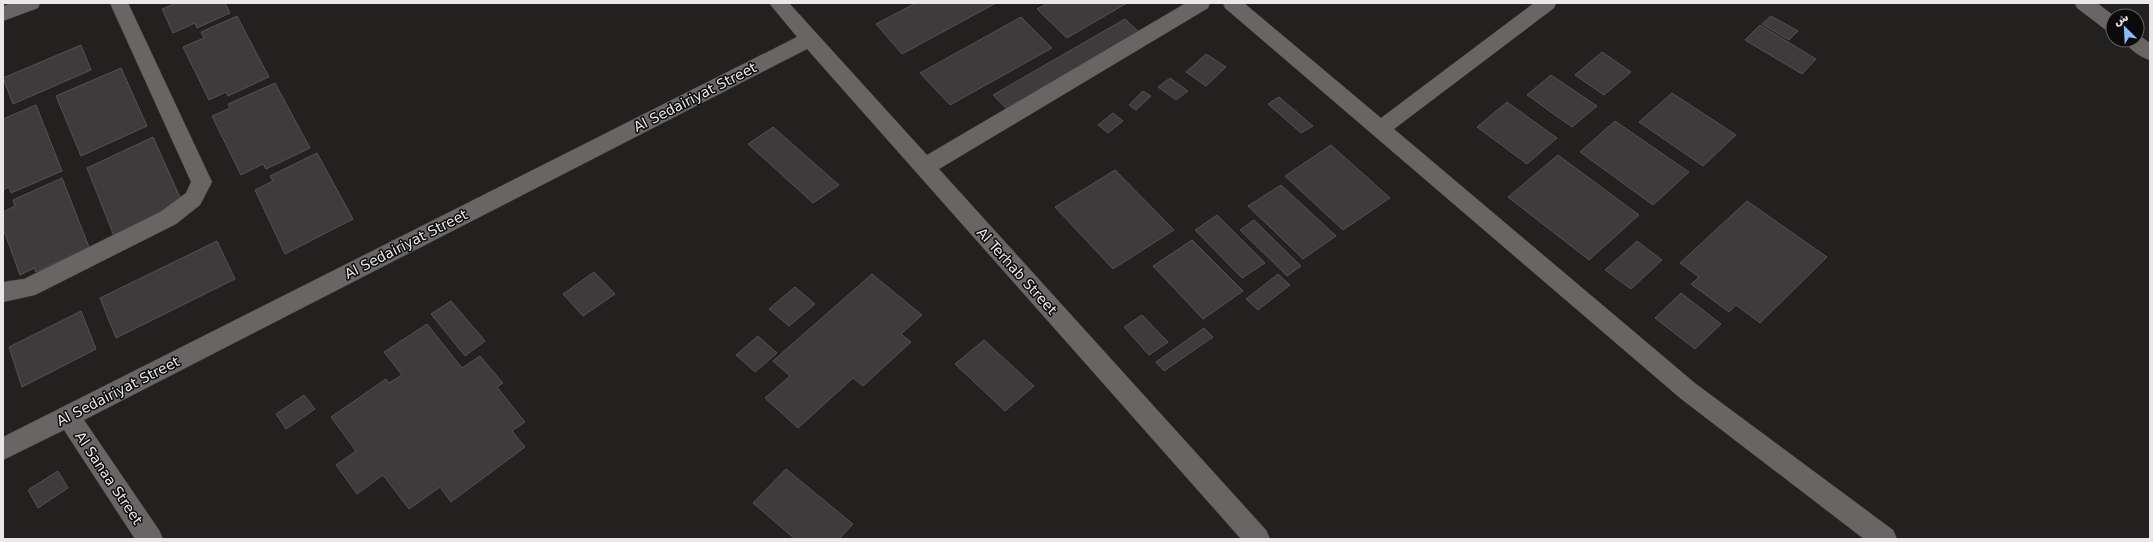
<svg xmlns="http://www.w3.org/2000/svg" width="2153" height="542" font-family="'DejaVu Sans',Vazirmatn,sans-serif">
  <rect width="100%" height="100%" fill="#232120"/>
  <g fill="#3d3b3c" stroke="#535152">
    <polygon points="177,3 225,3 230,13 197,28 195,23 173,33 162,9"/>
    <polygon points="916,3 996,3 902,54 876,24"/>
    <polygon points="1048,3 1127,3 1067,38 1037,9"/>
    <polygon points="237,16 269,77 228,96 226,92 209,100 183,47 204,38 201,32"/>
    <polygon points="1771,16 1798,31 1789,40 1762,24"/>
    <polygon points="1021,17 1052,48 950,105 920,73"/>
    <polygon points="1125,19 1142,35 1009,111 993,95"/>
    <polygon points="1760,25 1816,59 1802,74 1745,40"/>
    <polygon points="81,45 91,70 13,104 3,78"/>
    <polygon points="1602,52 1631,72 1604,95 1575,75"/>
    <polygon points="1206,54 1226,67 1206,86 1186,72"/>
    <polygon points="121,68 147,126 81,156 56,96"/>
    <polygon points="1551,75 1597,106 1572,127 1527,95"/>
    <polygon points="1170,78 1188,91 1176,100 1158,87"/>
    <polygon points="275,83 310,148 266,169 263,164 241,175 212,116 230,108 228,104"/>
    <polygon points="1143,91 1151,96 1136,110 1129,105"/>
    <polygon points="1672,93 1736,135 1703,166 1639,122"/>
    <polygon points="1279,97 1313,126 1301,133 1268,104"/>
    <polygon points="1507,102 1557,138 1527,164 1477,127"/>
    <polygon points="36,105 62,171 11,193 9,187 3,190 3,119"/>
    <polygon points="1113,113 1123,121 1108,133 1098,125"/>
    <polygon points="1615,121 1689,172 1653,205 1580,152"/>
    <polygon points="773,127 839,185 813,203 748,144"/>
    <polygon points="153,137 183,204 114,236 87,168"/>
    <polygon points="1331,145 1390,198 1343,230 1285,176"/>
    <polygon points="317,153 353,219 285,254 255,190 273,181 270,176"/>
    <polygon points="1558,155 1639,215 1589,260 1508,197"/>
    <polygon points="1115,170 1174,230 1113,269 1055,207"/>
    <polygon points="62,178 89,247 36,272 34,268 20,275 3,228 3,212 15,206 13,200"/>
    <polygon points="1281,185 1336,236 1303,259 1248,206"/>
    <polygon points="1747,201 1827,257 1760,323 1736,305 1729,312 1691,284 1699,277 1680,263"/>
    <polygon points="1217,215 1265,263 1242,278 1195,230"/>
    <polygon points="1254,220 1301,266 1287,276 1240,230"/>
    <polygon points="1192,240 1243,291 1203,319 1153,266"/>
    <polygon points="217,241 235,279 116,338 100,298"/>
    <polygon points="1637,241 1662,260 1631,289 1605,270"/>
    <polygon points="594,272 615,294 583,316 563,294"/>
    <polygon points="872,274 922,315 901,334 911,342 863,386 853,378 798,428 765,398 790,376 773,361"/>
    <polygon points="1278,274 1290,285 1258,310 1246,299"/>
    <polygon points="795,287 815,304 789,326 769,309"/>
    <polygon points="1681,293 1721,324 1695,349 1655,318"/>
    <polygon points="451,301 485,341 465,356 431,314"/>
    <polygon points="81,311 96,349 22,387 9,347"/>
    <polygon points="1142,315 1168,342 1149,355 1124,327"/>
    <polygon points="427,324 462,368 480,356 503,383 497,387 525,422 512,431 525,447 451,502 440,487 409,509 383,475 357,494 336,465 356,451 331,417 386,379 389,383 402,375 384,352"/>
    <polygon points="1204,328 1213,337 1164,371 1156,362"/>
    <polygon points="758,336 777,353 755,372 736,355"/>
    <polygon points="984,340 1034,386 1005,411 955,364"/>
    <polygon points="304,395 315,409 286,429 276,414"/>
    <polygon points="786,469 853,524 839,539 795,539 753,503"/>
    <polygon points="58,471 68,488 38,508 28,490"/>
  </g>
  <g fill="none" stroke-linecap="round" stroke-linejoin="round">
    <defs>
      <g id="minor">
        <polygon points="110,3 128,3 212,182 200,205 176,224 35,295 3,302 3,282 24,279 160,212 186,193 191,182"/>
        <polygon points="769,3 789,3 927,155 1186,3 1210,3 1208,8 939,169 1266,530 1270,539 1241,539 807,49 84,420 159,530 163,539 135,539 64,430 3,460 3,437 797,37"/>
        <polygon points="1223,3 1244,3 1381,118 1534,3 1556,3 1554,8 1394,129 1696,384 1893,530 1897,539 1864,539 1680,398 1225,8"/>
        <polygon points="2075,3 2097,3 2114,16 2113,32 2106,30 2077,8"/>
        <path d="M2137 34 2150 43V60C2140 57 2129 49 2123 40H2137Z"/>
      </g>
      <polygon id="tertiary" points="12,3 40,3 38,8 3,21 3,6"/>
    </defs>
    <use href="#minor" stroke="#3d3b3b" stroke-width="1"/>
    <use href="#tertiary" stroke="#3d3b3b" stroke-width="1"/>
    <use href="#minor" fill="#686564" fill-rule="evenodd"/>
    <use href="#tertiary" fill="#686564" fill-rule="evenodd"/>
  </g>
  <g text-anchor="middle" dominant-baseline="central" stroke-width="3" stroke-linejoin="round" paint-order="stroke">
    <g font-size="14" fill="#e9e7e7" stroke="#0c0b0b">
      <text transform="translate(695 97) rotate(-27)">Al Sedairiyat Street</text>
      <text transform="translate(406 244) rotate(-27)">Al Sedairiyat Street</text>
      <text transform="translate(1017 271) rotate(48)">Al Terhab Street</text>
      <text transform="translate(118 391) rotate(-27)">Al Sedairiyat Street</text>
      <text transform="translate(109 478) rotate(56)">Al Sanaa Street</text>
    </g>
  </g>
  <rect width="2153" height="542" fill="none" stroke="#e9e7e7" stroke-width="8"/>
  <g transform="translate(2125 28) rotate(336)"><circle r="19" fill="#0c0b0b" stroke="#646363"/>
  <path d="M0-3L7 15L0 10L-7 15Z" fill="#8abafc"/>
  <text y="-6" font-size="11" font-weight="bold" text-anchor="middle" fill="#e9e7e7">ش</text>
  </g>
</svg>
